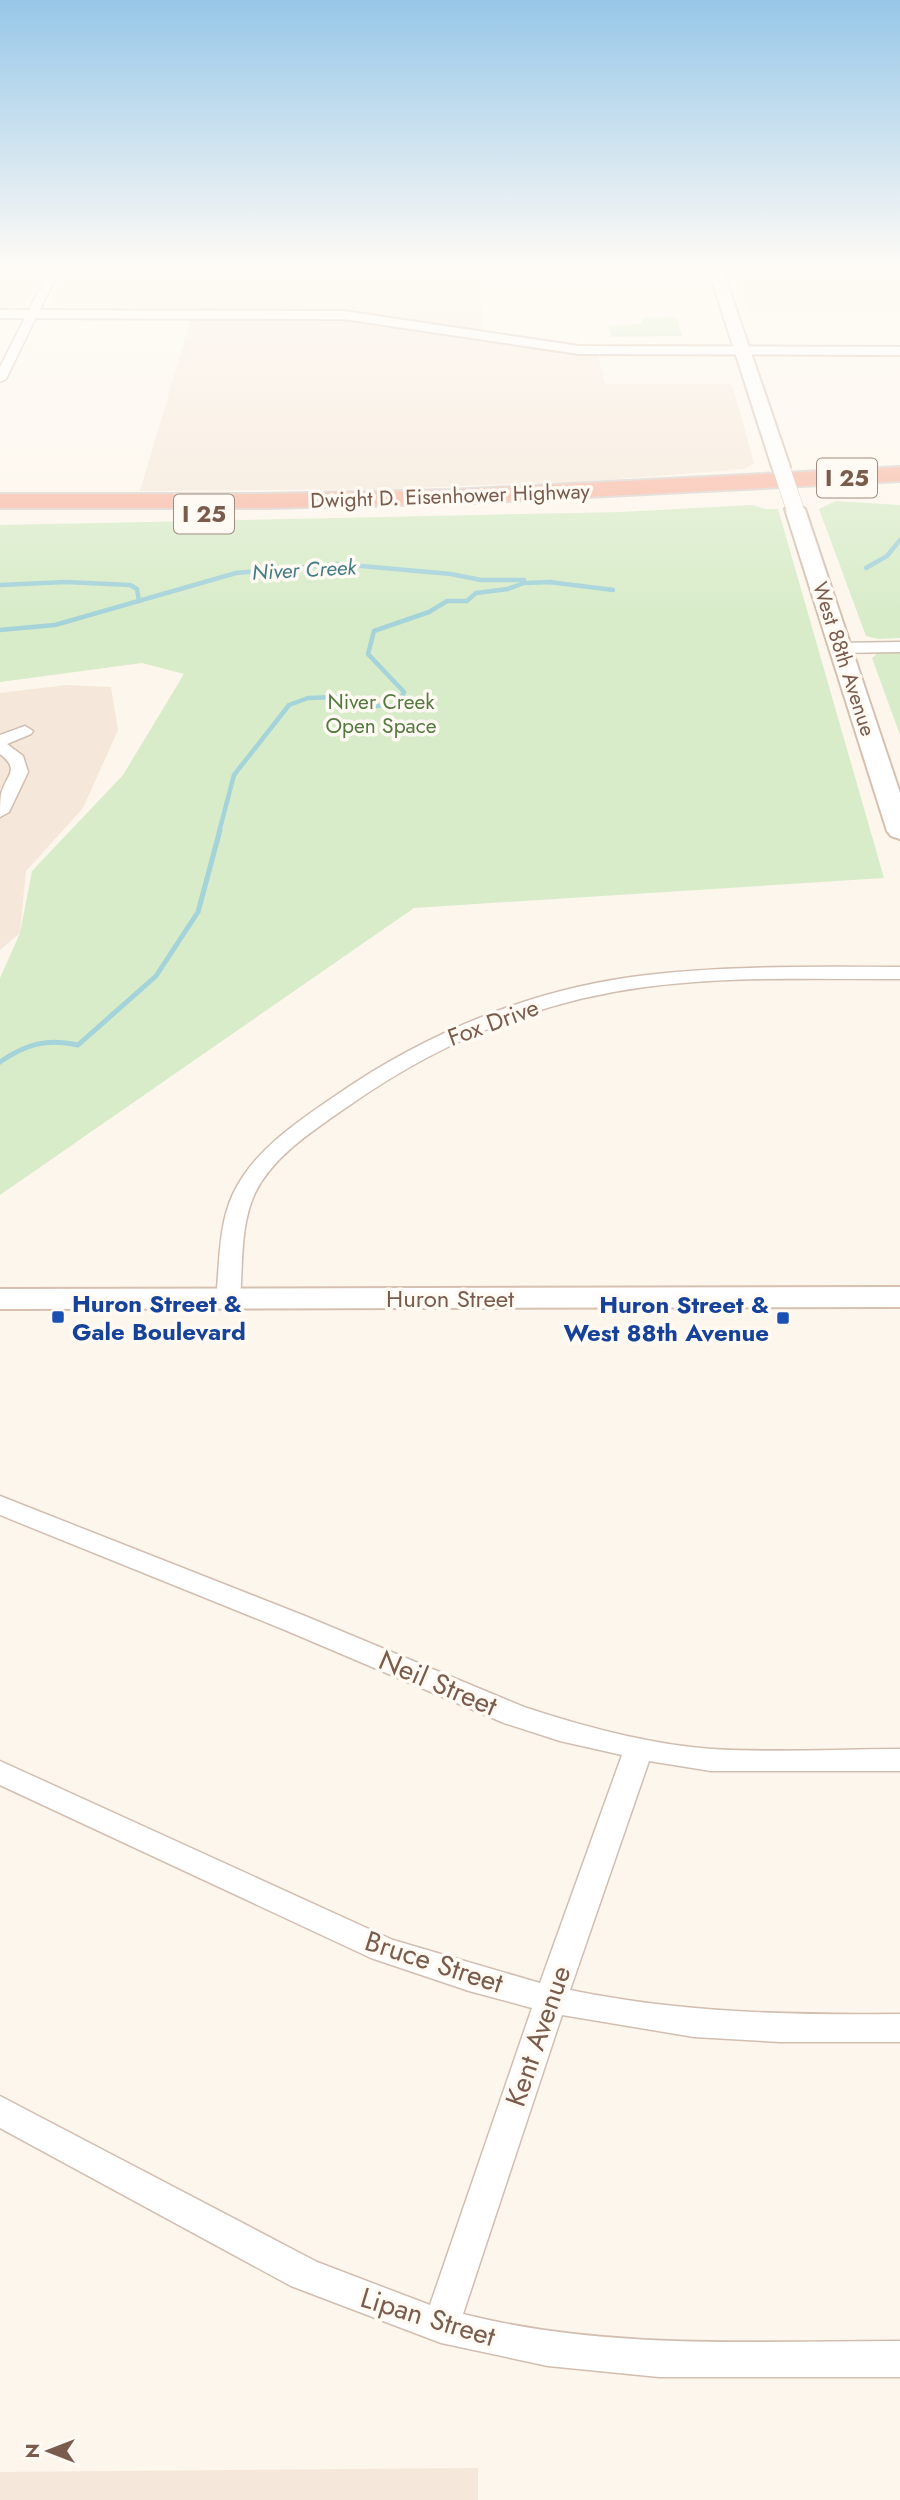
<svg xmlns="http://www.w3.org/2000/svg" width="900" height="2500" font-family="Jost,sans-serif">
  <rect width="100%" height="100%" fill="#fdf6ec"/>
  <g fill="#f5e8da">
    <polygon points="0,268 45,268 26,305 0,308"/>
    <polygon points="67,268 698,268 702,283 480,283 483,328 478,339 598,355 605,384 732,384 754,463 745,469 604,480 393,489 140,491 194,308 50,306"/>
    <polygon points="735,268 900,268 900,313 749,313"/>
    <polygon points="66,685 111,687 118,730 83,808 26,871 20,933 0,950 0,693"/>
    <polygon points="478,2468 478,2500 0,2500 0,2472"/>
  </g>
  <g fill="#d8ecc9">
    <polygon points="677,317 682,336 611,337 609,326 642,324 642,318"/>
    <polygon points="836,501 900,505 900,638 878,639 866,636 819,509"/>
    <polygon points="752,505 766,509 778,509 884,878 414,908 0,1195 0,978 20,933 32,871 123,775 184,674 142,663 0,682 0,525 621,512"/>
    <polygon points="900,651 900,735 872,658 879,652"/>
  </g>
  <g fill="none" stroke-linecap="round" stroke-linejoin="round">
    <g stroke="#a5d3da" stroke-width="4.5">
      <polyline points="866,568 887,556 900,540"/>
      <polyline points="549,582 613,590"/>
      <polyline points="0,585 66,582 130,585 137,589 139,601"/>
      <polyline points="0,630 55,625 236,573 339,564 451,574 481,580 524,580"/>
      <polyline points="219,832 234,775 289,705 308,698 337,697 352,707 398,705 404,692 368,654 374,631 429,612 447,601 467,601 476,593 508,589 524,583 552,582"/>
    </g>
    <path stroke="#a5d3da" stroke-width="5" d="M0 1062C26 1044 47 1038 78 1045L156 976 198 912 220 830"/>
    <defs>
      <g id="minor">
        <polygon points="50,268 60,268 6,379 0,382 0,367"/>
        <polygon points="900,642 900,652 839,653 831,648 839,643"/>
        <path d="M25 726 33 731 31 734 7 744 23 756 28 772 9 812 0 817C0 810 0 801 1 794 6 775 21 770 0 754V735Z"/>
        <path d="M900 967V979C815 979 729 976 645 987 537 1001 436 1044 347 1107 314 1130 273 1156 255 1193 240 1225 243 1264 240 1298L236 1303H220L216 1298C220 1264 218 1226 233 1194 253 1151 297 1122 335 1096 427 1032 534 988 647 975 731 965 815 967 900 967Z"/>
        <path d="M0 1496 305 1616 524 1707C581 1726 653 1745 712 1749 774 1753 838 1749 900 1749V1771H711L649 1761 570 1990C682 2013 787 2015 900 2014V2042H780L694 2037 562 2015 463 2314C606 2350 754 2341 900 2341V2377H659L548 2366 441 2343 291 2286 0 2128V2096L317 2262 430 2305 532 2008 469 1991 371 1958 0 1785V1761L393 1940 540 1983 622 1755 560 1741 504 1723 285 1630 0 1515Z"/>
      </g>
      <polygon id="tertiary" points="0,310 343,311 579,346 900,347 900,355 579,354 343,319 0,318"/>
      <g id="secondary">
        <polygon points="708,268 722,268 790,467 788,471 774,471 772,467"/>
        <polygon points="795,503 805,509 900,793 900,839 891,836 887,831 785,509"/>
        <polygon points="900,1287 900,1307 0,1309 0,1289"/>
      </g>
      <polygon id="motorway" points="900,467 900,481 450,504 263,508 0,508 0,494 263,494 450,490"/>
    </defs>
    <use href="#minor" stroke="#d1beb0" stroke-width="3"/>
    <use href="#tertiary" stroke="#d1beb0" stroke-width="4"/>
    <use href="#secondary" stroke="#d6c0b0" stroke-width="4"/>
    <use href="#motorway" stroke="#dad1cd" stroke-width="4"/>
    <use href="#minor" fill="#fff" fill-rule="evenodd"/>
    <use href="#tertiary" fill="#fff" fill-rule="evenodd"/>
    <use href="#secondary" fill="#fff" fill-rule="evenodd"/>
    <use href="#motorway" fill="#f7b7a3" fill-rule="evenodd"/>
    <defs>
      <polyline id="secondary-bridge" points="781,467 795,509"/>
    </defs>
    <use href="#secondary-bridge" stroke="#d6c0b0" stroke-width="18" stroke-linecap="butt"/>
    <use href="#secondary-bridge" stroke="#fff" stroke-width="17"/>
  </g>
  <linearGradient id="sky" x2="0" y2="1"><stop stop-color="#97c7e8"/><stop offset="0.43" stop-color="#fefbf6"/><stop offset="1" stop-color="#fefbf6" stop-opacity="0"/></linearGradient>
  <rect width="900" height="618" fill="url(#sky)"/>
  <g fill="#1a4fb4" stroke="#fffaf3" stroke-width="2.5">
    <rect x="51" y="1310" width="14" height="14" rx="3.5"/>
    <rect x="776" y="1311" width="14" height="14" rx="3.5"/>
  </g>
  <g text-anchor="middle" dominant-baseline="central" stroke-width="7" stroke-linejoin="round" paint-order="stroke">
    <g font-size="21" fill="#7a5c4d" stroke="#fffaf3">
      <text transform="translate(450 496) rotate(-2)">Dwight D. Eisenhower Highway</text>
      <text transform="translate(844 659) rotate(72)">West 88th Avenue</text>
    </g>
    <g font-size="21" font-style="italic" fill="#437c86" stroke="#fffaf3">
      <text transform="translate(304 570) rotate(-3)">Niver Creek</text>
    </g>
    <g font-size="21" fill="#537a41" stroke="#fffaf3">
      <text x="381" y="702">Niver Creek<tspan x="381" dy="24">Open Space</tspan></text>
    </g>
    <g fill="#fffaf3" stroke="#a28b7f" stroke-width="2">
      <rect x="817" y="458.5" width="60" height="39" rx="5"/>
      <rect x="174" y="494.5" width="60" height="39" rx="5"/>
    </g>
    <g font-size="23" font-weight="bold" fill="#7a5c4d">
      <text x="847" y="478">I 25</text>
      <text x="204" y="514">I 25</text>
    </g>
    <g font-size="24" fill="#7a5c4d" stroke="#fffaf3">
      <text transform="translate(493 1022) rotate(-20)">Fox Drive</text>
      <text x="450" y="1298">Huron Street</text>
    </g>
    <g font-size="24" font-weight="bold" fill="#164399" stroke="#fffaf3" text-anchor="start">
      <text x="72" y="1303">Huron Street &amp;<tspan x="72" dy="28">Gale Boulevard</tspan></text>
      <text x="769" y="1304" text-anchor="end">Huron Street &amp;<tspan x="769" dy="28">West 88th Avenue</tspan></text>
    </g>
    <g font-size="28" fill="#7a5c4d" stroke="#fffaf3">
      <text transform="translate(438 1683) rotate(23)">Neil Street</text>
      <text transform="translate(434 1962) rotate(18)">Bruce Street</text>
      <text transform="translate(538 2036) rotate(-71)">Kent Avenue</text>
      <text transform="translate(428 2317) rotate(17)">Lipan Street</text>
    </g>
  </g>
  <g transform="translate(49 2451) rotate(270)" stroke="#fffaf3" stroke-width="5" paint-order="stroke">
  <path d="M0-5L12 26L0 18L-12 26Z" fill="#7a5c4d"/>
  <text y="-10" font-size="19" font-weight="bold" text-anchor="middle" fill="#7a5c4d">N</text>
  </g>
</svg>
